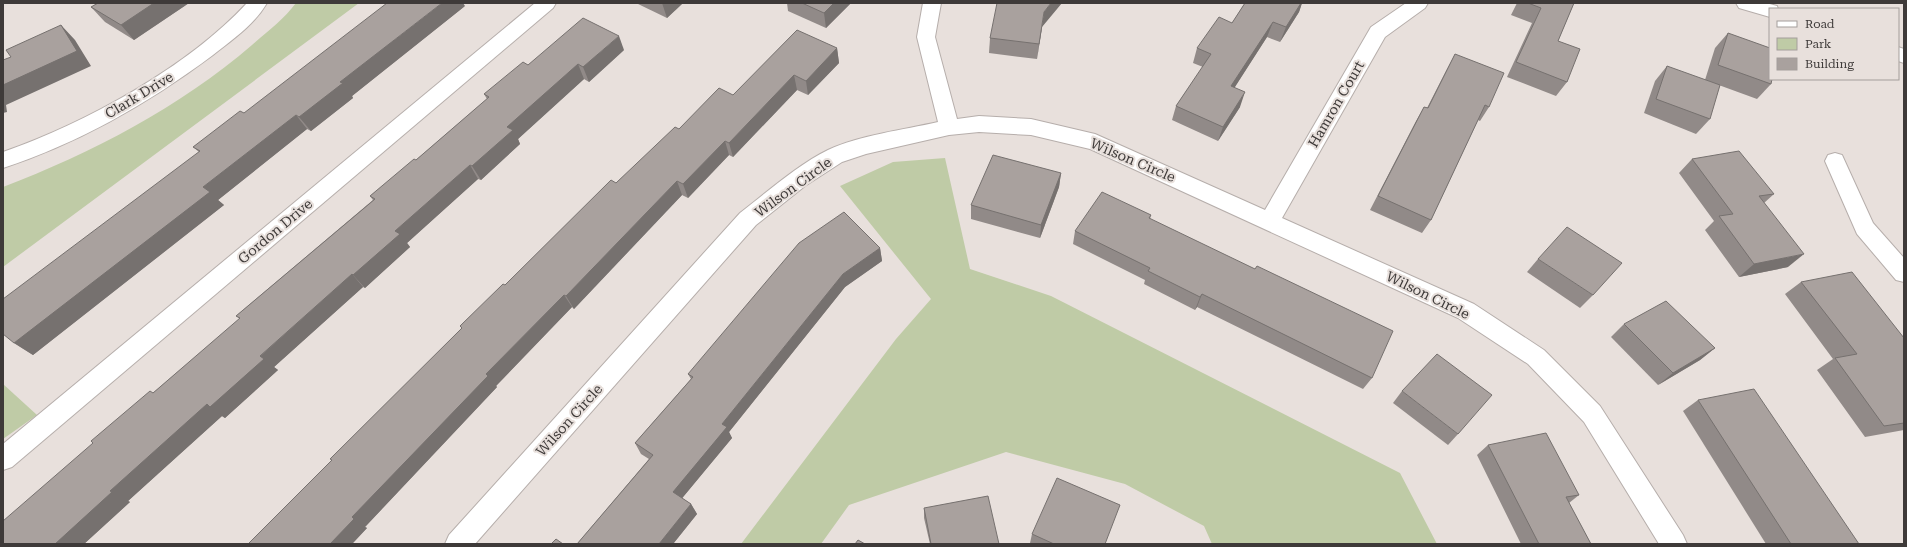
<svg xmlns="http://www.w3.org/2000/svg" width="1907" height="547" font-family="'Roboto Serif',serif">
  <rect width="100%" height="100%" fill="#e8e0dc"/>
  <g fill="#bfcba6">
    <path d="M296 3H359L3 267V187C92 153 180 107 252 45 268 31 284 19 296 3Z"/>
    <polygon points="945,158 970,269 1051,296 1400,473 1437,544 1212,544 1204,526 1125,484 1006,452 849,505 821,544 741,544 896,339 931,299 840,186 893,162"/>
    <polygon points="3,384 37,415 3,439"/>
  </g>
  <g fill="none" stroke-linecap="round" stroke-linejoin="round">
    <defs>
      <g id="street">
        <path d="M247 3H267C254 25 232 40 213 55 149 103 79 143 3 168V152C86 123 188 67 247 3Z"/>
        <polygon points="535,3 556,3 553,8 12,467 3,470 3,444"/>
        <path d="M923 3H941L935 37 957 119 979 116 1031 119 1095 134 1265 210 1371 27 1406 3H1428L1425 8 1385 37 1282 218 1474 304 1544 350 1600 406 1683 535 1687 544H1659L1584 422 1528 364 1458 318 1090 149 1031 135 979 132 949 135 866 154 842 162 805 186 756 225 475 544H445L449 535 740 213C766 193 799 164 828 150 860 135 903 130 938 122L917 37Z"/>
        <polygon points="1835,153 1842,155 1873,223 1904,258 1904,282 1896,280 1857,234 1825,161 1828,155"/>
      </g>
      <g id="secondary">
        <polygon points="1736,3 1766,3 1777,6 1778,9 1770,9 1770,17 1739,8"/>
        <polygon points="1898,47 1904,49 1904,63 1898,61"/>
      </g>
    </defs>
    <use href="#street" stroke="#b6aeab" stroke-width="2"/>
    <use href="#secondary" stroke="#b6aeab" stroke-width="2"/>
    <use href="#street" fill="#fff" fill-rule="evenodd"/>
    <use href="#secondary" fill="#fff" fill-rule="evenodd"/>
  </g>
  <g fill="#918a88">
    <polygon points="98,3 189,3 134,40 105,22 91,7"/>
    <polygon points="636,3 683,3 667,18"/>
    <polygon points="787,3 851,3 826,28 788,11"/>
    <polygon points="1245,3 1302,3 1299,12 1280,42 1267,37 1234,88 1240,107 1218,141 1172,120 1176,106 1203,67 1193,63 1197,48 1232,23"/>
    <polygon points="1517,3 1574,3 1558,41 1567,82 1556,96 1507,77 1532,23 1511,15"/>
    <polygon points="465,6 352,96 353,98 311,131 307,129 218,200 224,205 33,355 14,343 199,152 193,147 244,113"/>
    <polygon points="1042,27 1037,59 989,53 990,38"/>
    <polygon points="1728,33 1771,84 1757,99 1705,80 1715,48"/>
    <polygon points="837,48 839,63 808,95 797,90 733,157 729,155 688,198 682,195 574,309 572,307 496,386 497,387 365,527 367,528 352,544 332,460 462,328 460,326 616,183 679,129 733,95"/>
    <polygon points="624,50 589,82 584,79 518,139 520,144 481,180 478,179 407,243 410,247 365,288 363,287 274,367 278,370 225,418 222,416 128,501 130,502 84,544 3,544 93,443 153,393 240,319 236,316 373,200 370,196 416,160 487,99 484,94 528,65"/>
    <polygon points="1455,54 1489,107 1480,121 1478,120 1431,220 1422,233 1370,210 1416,121 1424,107 1427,108 1447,69"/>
    <polygon points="1667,66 1710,119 1696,134 1644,113 1655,81"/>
    <polygon points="1692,159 1774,194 1764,203 1788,267 1739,277 1705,230 1714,221 1679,173"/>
    <polygon points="1061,173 1059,187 1040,238 971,219 971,205"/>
    <polygon points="1151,215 1150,219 1372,378 1363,389 1197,307 1195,310 1144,284 1145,280 1073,244 1075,231"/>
    <polygon points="880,248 882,261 845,287 729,432 732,438 682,498 691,504 697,514 673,544 577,544 649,459 641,454 635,443 691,379 688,374"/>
    <polygon points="1538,259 1593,295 1580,308 1527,272"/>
    <polygon points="1801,282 1904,338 1904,430 1865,437 1817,370 1833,359 1785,294"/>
    <polygon points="1624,324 1715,348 1700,360 1658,385 1611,337"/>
    <polygon points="1402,391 1458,434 1448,445 1393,403"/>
    <polygon points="1698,400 1859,544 1766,544 1683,411"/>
    <polygon points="1488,445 1579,495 1569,503 1591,544 1521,544 1477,455"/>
    <polygon points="924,508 999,544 930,544 924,518"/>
    <polygon points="1032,534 1105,544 1032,544 1030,543"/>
  </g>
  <g fill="#76716f">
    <polygon points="154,3 189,3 134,40 121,25"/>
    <polygon points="442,3 463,3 465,6 352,96 353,98 311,131 299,117 340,82"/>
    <polygon points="662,3 683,3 667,18"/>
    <polygon points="834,3 851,3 826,28 824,13"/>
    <polygon points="1051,3 1062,3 1042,27 1037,59 1039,44 1044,12"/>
    <polygon points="1301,3 1302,3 1299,12 1280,42 1286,27"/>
    <polygon points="1273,22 1267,37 1226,101 1231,86"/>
    <polygon points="61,25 75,40 91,66 6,105 7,112 3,113 3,85"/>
    <polygon points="619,36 624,50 589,82 583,67"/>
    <polygon points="837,48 839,63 808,95 806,81"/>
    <polygon points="578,64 584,79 518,139 520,144 481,180 472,166 507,127"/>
    <polygon points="794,75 797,90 733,157 729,143"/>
    <polygon points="1245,92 1240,107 1218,141 1223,127"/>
    <polygon points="296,115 307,129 218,200 224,205 33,355 14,343 203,187"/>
    <polygon points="725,141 729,155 688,198 683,184"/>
    <polygon points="470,165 478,179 407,243 410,247 365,288 353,275 395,231"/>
    <polygon points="1061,173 1059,187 1040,238 1041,225"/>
    <polygon points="677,181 682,195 574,309 566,296"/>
    <polygon points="880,248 882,261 845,287 729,432 732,438 679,502 673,492 722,424 843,274"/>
    <polygon points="1804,254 1788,267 1739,277 1754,264"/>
    <polygon points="352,274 363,287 274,367 278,370 225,418 222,416 128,501 130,502 84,544 55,544 110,491"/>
    <polygon points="1202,294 1197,307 1195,310 1200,297"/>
    <polygon points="564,295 572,307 496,386 497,387 365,527 367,528 352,544 330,544 352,517 486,374"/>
    <polygon points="1715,348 1700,360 1658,385 1673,373"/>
    <polygon points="691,504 697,514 673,544 659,544"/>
  </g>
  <g fill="#a9a19e" stroke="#76716f">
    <polygon points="98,3 154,3 121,25 91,7"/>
    <polygon points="387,3 442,3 340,82 343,83 299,117 296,115 203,187 210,192 14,343 3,334 3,299 200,151 193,147 240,111 244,113"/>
    <polygon points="802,3 834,3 824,13"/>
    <polygon points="997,3 1051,3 1044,12 1039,44 990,38"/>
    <polygon points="1245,3 1301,3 1286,27 1273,22 1231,86 1245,92 1223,127 1176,106 1211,54 1197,48 1219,17 1232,23"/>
    <polygon points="1528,3 1574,3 1558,41 1580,49 1567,82 1516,62 1541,8"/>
    <polygon points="583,18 619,36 583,67 578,64 507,127 513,130 472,166 470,165 395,231 400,234 353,275 352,274 260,356 264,359 210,407 207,404 110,491 112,492 55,544 3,544 3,521 93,443 91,441 150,391 153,393 240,318 236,316 375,199 370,196 414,159 416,160 489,97 484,94 523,62 528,65"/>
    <polygon points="61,25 77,51 3,85 3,60 11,57 6,50"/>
    <polygon points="797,30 837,48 806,81 794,75 729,143 725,141 683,184 677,181 566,296 564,295 486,374 488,376 352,517 354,519 330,544 248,544 332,460 330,459 462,328 460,326 503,284 505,285 611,180 616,183 675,127 679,129 719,88 733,95"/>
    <polygon points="1728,33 1770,48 1770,79 1772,79 1771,84 1718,65"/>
    <polygon points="1455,54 1504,73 1489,107 1485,105 1431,220 1378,196 1424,107 1428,108"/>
    <polygon points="1667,66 1720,85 1710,119 1656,99"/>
    <polygon points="1739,151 1774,194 1759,196 1804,254 1754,264 1719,216 1733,214 1692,159"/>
    <polygon points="993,155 1061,173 1041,225 971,205"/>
    <polygon points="1102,192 1151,215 1149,218 1255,269 1257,266 1393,331 1372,378 1202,294 1200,297 1148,271 1150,268 1075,231"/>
    <polygon points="844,212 880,248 843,274 722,424 727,427 673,492 691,504 659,544 577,544 653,455 635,443 693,377 688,374 799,243"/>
    <polygon points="1567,227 1622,263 1593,295 1538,259"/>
    <polygon points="1852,272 1904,338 1904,423 1884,426 1835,358 1857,354 1801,282"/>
    <polygon points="1666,301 1715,348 1673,373 1624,324"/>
    <polygon points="1437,354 1492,395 1458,434 1402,391"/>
    <polygon points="1754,389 1859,544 1791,544 1698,400"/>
    <polygon points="1546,433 1579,495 1566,497 1591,544 1539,544 1488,445"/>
    <polygon points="1057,478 1120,505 1105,544 1054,544 1032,534"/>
    <polygon points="988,496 999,544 931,544 924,508"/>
    <polygon points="556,539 563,544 551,544"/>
    <polygon points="858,540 865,544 855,544"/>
  </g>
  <g text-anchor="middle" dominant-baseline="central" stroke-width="4" stroke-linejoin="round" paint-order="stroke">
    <g font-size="14" fill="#3e3a39" stroke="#e8e0dc">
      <text transform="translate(139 95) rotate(-31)">Clark Drive</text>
      <text transform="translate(1336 104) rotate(-60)">Hamron Court</text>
      <text transform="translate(1133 160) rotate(23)">Wilson Circle</text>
      <text transform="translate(793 187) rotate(-36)">Wilson Circle</text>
      <text transform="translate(275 231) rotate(-40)">Gordon Drive</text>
      <text transform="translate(1428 295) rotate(26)">Wilson Circle</text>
      <text transform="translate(569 420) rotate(-48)">Wilson Circle</text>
    </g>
  </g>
  <rect width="1907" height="547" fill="none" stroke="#3e3a39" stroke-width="8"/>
  <rect x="1769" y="8" width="130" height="72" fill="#e8e0dc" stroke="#a49e9b"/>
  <rect x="1777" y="21" width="20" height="6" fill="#ffffff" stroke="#a49e9b"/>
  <text x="1805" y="28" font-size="12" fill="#3e3a39">Road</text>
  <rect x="1777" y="38" width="20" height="12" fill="#bfcba6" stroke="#a49e9b"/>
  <text x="1805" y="48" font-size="12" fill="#3e3a39">Park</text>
  <rect x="1777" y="58" width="20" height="12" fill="#a9a19e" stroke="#a49e9b"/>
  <text x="1805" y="68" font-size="12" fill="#3e3a39">Building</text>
</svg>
